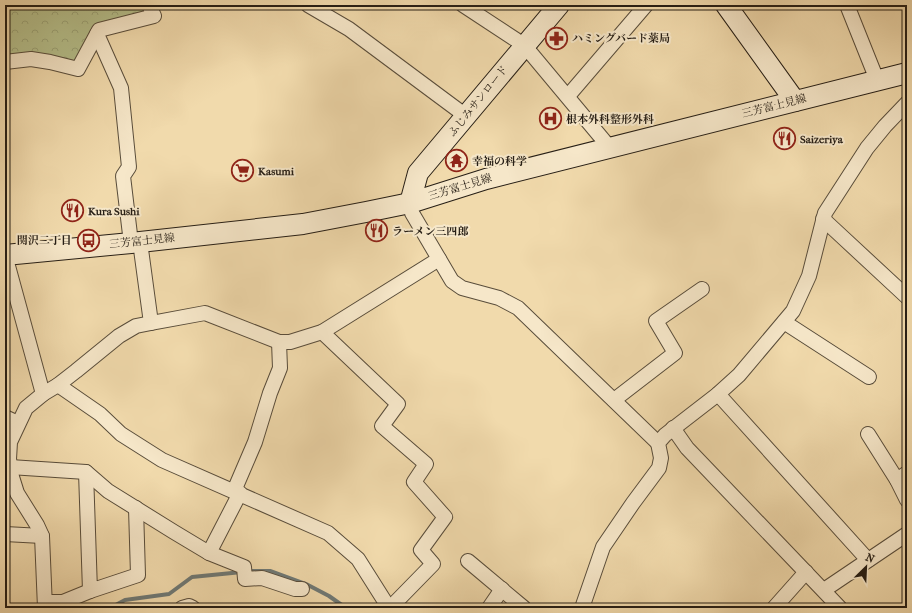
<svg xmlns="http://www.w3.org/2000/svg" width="912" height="613" font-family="'IM FELL French Canon','Noto Serif JP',serif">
  <defs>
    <pattern id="forest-crowns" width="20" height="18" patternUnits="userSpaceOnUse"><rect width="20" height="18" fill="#b6c08c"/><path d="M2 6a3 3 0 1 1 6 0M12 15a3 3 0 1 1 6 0" fill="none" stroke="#9ca578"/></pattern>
  </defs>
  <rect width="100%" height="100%" fill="#f1daac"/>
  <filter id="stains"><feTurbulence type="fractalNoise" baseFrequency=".005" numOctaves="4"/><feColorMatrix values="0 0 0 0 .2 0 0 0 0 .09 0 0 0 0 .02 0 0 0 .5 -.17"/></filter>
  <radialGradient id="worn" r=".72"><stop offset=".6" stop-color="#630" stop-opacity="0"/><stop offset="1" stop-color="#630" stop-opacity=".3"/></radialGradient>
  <polygon fill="url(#forest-crowns)" stroke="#6e6f50" points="5,5 146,5 145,15 96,26 77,62 5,59"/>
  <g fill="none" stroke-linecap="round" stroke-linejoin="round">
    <polyline stroke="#707a76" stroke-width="4" points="110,608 125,600 169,594 192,577 252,571 270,571 308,585 329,596 346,608"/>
    <defs>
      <g id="street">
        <polyline points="308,5 349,29 466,116"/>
        <polyline points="463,5 524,45 610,148"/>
        <polyline points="847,5 877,80"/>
        <polyline points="97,34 121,88 129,167 123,176 131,243"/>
        <polyline points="5,62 31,59 50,62 78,69 99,30 154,16 149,5"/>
        <polyline points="568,96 646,5"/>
        <polyline points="410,203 412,213 452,281 462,288 499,298 518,308 658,443"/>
        <polyline points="823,219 907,297"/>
        <polyline points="140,242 151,323"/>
        <polyline points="5,255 43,394"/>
        <polyline points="784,322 869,377"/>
        <polyline points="322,332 398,404 382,426 426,464 414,482 445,517 421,550 433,564 390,608"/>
        <polyline points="58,385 100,414 121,434 162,460 328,533 358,559 389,608"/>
        <polyline points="718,394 868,560"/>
        <polyline points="614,400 675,353 656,321 702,289"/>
        <polyline points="5,417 18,423"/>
        <polyline points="673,428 687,448 840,608"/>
        <polyline points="868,434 897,480 907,500"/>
        <polyline points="10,467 86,472 108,491 174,532 209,553 244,567 245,579 262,578 295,589 302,589"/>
        <polyline points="86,472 90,591 138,575 136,508"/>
        <polyline points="897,480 907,473"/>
        <polyline points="234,491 255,442 270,393 280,368 279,342"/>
        <polyline points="5,534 42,536"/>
        <polyline points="209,553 240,493"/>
        <polyline points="468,561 524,608"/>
        <polyline points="824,590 907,534"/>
        <polyline points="45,602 63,602 90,591"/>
        <polyline points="45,608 42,536 37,525 17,493 12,477 9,459 10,442 26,408 43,394 58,385 76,371 119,336 136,326 151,323 205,313 279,342 290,342 322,332 439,259"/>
        <polyline points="182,608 189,606 193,608"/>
        <polyline points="489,608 502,589"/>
        <polyline points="582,608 603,547 633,503 659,468 661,458 658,443 665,435 718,394 739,375 793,311 809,276 825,213 867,148 885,126 907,103"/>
        <polyline points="774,608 806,572"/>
      </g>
      <g id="secondary">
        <polyline points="726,5 795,101"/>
        <polyline points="410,203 418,173 559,5"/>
        <polyline points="5,255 131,243 303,224 366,212 410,203 486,179 907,73"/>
      </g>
    </defs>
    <use href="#street" stroke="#594d3b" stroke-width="16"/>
    <use href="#secondary" stroke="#261e15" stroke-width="22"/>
    <use href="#street" stroke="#f6e7c9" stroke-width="14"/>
    <use href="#secondary" stroke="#f6e7c9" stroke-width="20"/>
  </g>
  <defs>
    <symbol id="pharmacy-ring" viewBox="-11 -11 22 22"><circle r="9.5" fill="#f6e7c9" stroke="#8f2418" stroke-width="1.5"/><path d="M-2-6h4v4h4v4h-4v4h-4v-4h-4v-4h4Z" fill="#8f2418"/></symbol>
    <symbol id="hospital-ring" viewBox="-11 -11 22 22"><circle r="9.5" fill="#f6e7c9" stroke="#8f2418" stroke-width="1.5"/><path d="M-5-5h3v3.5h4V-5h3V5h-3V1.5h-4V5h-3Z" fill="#8f2418"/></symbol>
    <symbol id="restaurant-ring" viewBox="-11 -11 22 22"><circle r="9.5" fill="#f6e7c9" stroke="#8f2418" stroke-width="1.5"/><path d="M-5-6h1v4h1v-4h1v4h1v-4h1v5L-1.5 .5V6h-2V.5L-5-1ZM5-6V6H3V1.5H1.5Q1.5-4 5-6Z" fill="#8f2418"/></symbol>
    <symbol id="temple-ring" viewBox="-11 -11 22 22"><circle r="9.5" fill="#f6e7c9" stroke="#8f2418" stroke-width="1.5"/><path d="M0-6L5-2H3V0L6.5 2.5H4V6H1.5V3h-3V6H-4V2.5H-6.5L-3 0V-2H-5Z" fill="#8f2418"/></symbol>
    <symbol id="supermarket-ring" viewBox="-11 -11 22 22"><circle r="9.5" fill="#f6e7c9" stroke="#8f2418" stroke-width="1.5"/><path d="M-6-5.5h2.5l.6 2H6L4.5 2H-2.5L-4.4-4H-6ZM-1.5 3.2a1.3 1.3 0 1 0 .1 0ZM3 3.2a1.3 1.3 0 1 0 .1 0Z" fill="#8f2418"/></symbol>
    <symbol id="bus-ring" viewBox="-11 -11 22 22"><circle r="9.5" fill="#f6e7c9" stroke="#8f2418" stroke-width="1.5"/><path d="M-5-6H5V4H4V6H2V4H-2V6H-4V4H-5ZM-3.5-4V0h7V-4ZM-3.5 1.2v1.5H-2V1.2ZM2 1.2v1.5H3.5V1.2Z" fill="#8f2418"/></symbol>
  </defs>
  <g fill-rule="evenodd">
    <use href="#pharmacy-ring" x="544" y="26" width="25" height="25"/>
    <use href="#hospital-ring" x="538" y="106" width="25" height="25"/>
    <use href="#restaurant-ring" x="772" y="126" width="25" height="25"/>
    <use href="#temple-ring" x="444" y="148" width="25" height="25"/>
    <use href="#supermarket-ring" x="230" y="158" width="25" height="25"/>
    <use href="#restaurant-ring" x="60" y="198" width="25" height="25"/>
    <use href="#restaurant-ring" x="364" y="218" width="25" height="25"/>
    <use href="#bus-ring" x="76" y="228" width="25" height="25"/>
  </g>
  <g text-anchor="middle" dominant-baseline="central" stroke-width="4" stroke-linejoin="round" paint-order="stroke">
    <g font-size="11" font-weight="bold" fill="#261e15" stroke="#f6e7c9" text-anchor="start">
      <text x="572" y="38">ハミングバード薬局</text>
      <text x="566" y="119">根本外科整形外科</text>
      <text x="800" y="139">Saizeriya</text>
      <text x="472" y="161">幸福の科学</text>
      <text x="258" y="171">Kasumi</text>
      <text x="88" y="211">Kura Sushi</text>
      <text x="392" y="231">ラーメン三四郎</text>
      <text x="72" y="240" text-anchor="end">関沢二丁目</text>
    </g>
    <g font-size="11" fill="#261e15" stroke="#f6e7c9">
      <text transform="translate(478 101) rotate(-51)">ふじみサンロード</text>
      <text transform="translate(774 106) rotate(-14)">三芳富士見線</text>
      <text transform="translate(460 187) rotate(-17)">三芳富士見線</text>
      <text transform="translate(142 241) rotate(-6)">三芳富士見線</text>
    </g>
  </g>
  <rect width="912" height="613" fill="none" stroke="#f1daac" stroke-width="20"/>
  <rect x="6" y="6" width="900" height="601" fill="none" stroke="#261e15" stroke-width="2"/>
  <rect x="10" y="10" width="892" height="593" fill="none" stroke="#261e15"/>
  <g transform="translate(866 567) rotate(24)" stroke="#f6e7c9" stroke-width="3" paint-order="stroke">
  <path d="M0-3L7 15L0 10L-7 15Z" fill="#261e15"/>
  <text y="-6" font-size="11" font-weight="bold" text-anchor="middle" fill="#261e15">N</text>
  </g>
  <rect width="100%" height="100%" filter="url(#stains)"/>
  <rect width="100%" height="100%" fill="url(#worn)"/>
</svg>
